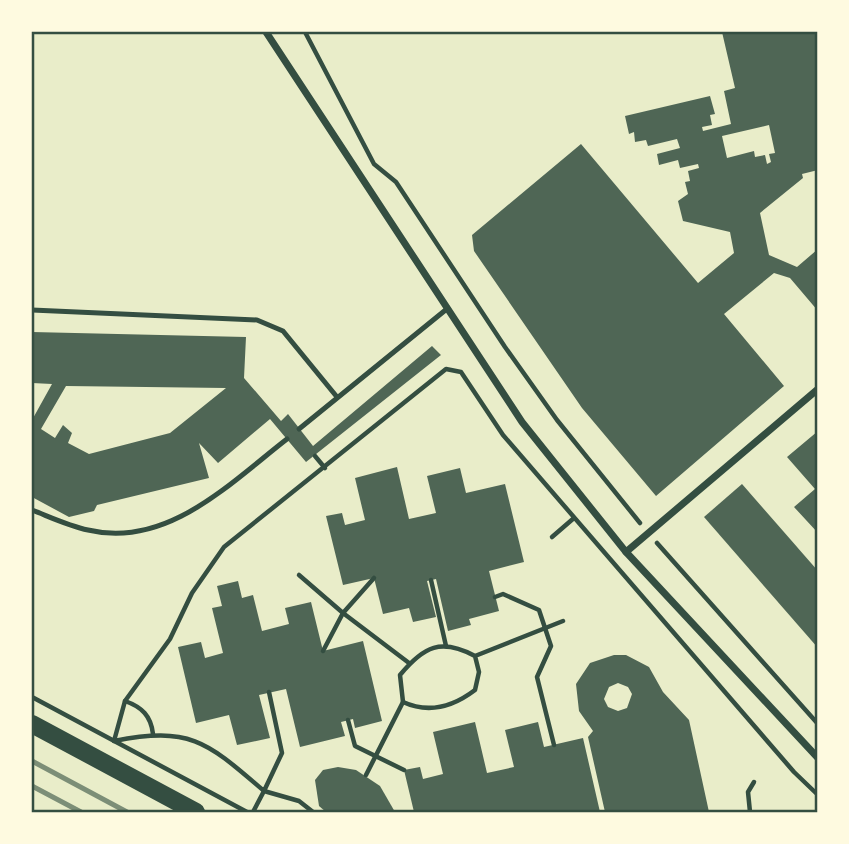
<svg xmlns="http://www.w3.org/2000/svg" width="849" height="844" font-family="Montserrat,sans-serif">
  <rect width="100%" height="100%" fill="#e9edc9"/>
  <g fill="#4f6655" fill-rule="evenodd">
    <path d="M722 32H815L818 35V170L802 174 803 178 760 213 769 255 797 267 818 249V311L790 278 774 273 724 314 784 386 656 496 582 408 474 251 472 235 581 144 698 283 734 253 730 232 683 221 678 201 688 194 685 182 690 181 688 171 699 168 698 164 680 168 678 160 659 165 657 154 680 148 677 139 648 146 646 140 635 142 634 132 629 134 625 116 710 96 715 114 710 115 712 125 702 127 703 131 731 124 724 91 735 88ZM769 125 775 153 769 154 771 162 767 164 765 155 755 157 754 151 727 158 722 136Z"/>
    <path d="M32 332 246 337 244 378 281 421 288 414 313 446 432 346 441 355 306 462 270 419 218 463 199 443 209 478 97 505 94 511 69 517 32 497V420L52 384 32 383ZM66 386 226 388 170 433 89 454 68 443 72 433 63 425 55 438 41 429Z"/>
    <polygon points="818,431 818,533 794,507 815,489 787,457"/>
    <polygon points="397,467 409,519 436,513 427,476 460,468 466,493 505,484 524,562 489,571 499,611 469,619 471,625 448,631 436,579 427,581 436,617 413,622 409,608 383,614 374,578 343,585 326,516 342,513 345,525 365,520 355,478"/>
    <polygon points="742,484 818,571 818,648 704,517"/>
    <polygon points="238,581 242,598 253,595 262,631 289,624 285,608 311,602 323,651 363,641 382,721 355,728 353,719 341,722 345,736 300,747 286,689 259,695 270,738 237,745 229,715 196,723 178,647 201,642 205,658 223,653 212,608 222,606 217,586"/>
    <path d="M614 655H626L649 667 663 692 689 720 709 812H605L588 737 593 731 579 711 576 684 590 663ZM618 683 628 687 632 694 627 708 618 711 608 707 604 699 609 687Z"/>
    <polygon points="475,722 487,773 514,767 505,730 538,722 544,747 583,738 600,812 414,812 404,770 420,767 423,779 443,774 433,732"/>
    <polygon points="338,767 356,770 380,786 395,812 326,812 319,806 315,780 323,770"/>
  </g>
  <g fill="none" stroke-linecap="round" stroke-linejoin="round">
    <g stroke="#344e41" stroke-width="4.5">
      <polyline points="305,32 374,164 396,182 505,347 557,420 640,523"/>
      <polyline points="315,456 325,468"/>
      <polyline points="552,537 574,518"/>
      <polyline points="657,543 818,724"/>
      <polyline points="299,575 343,613 409,663"/>
      <polyline points="431,580 446,646"/>
      <polyline points="495,597 503,594 539,610 551,646 537,677 554,745"/>
      <polyline points="323,651 343,613 374,578"/>
      <path d="M475 656C441 638 424 646 400 675L403 702C429 714 454 706 475 690L479 672 475 656 563 621"/>
      <path d="M269 692 282 753 264 791C207 742 191 726 114 741L125 701 170 639 192 593 224 547 446 369 461 372 503 435 794 772 818 795"/>
      <polyline points="32,697 247,812"/>
      <path d="M125 701C142 707 151 716 153 734"/>
      <polyline points="348,720 355,746 404,770"/>
      <polyline points="366,775 403,702"/>
      <polyline points="253,812 264,791 299,801 313,812"/>
      <polyline points="750,812 748,792 754,782"/>
    </g>
    <g stroke="#344e41" stroke-width="5">
      <polyline points="32,310 257,320 283,331 337,397"/>
      <polyline points="299,429 448,308"/>
      <path d="M32 510C50 517 69 526 88 530 167 549 230 483 287 439"/>
    </g>
    <g stroke="#344e41" stroke-width="7">
      <polyline points="266,32 522,422 626,552 818,758"/>
      <polyline points="626,552 818,389"/>
    </g>
    <polyline stroke="#344e41" stroke-width="18" points="32,724 196,812"/>
    <g stroke="#7c8e77" stroke-width="5">
      <polyline points="32,761 127,812"/>
      <polyline points="32,786 81,812"/>
    </g>
  </g>
  <rect width="849" height="844" fill="none" stroke="#fefae0" stroke-width="66"/>
  <rect x="33" y="33" width="783" height="778" fill="none" stroke="#344e41" stroke-width="2.5"/>
</svg>
